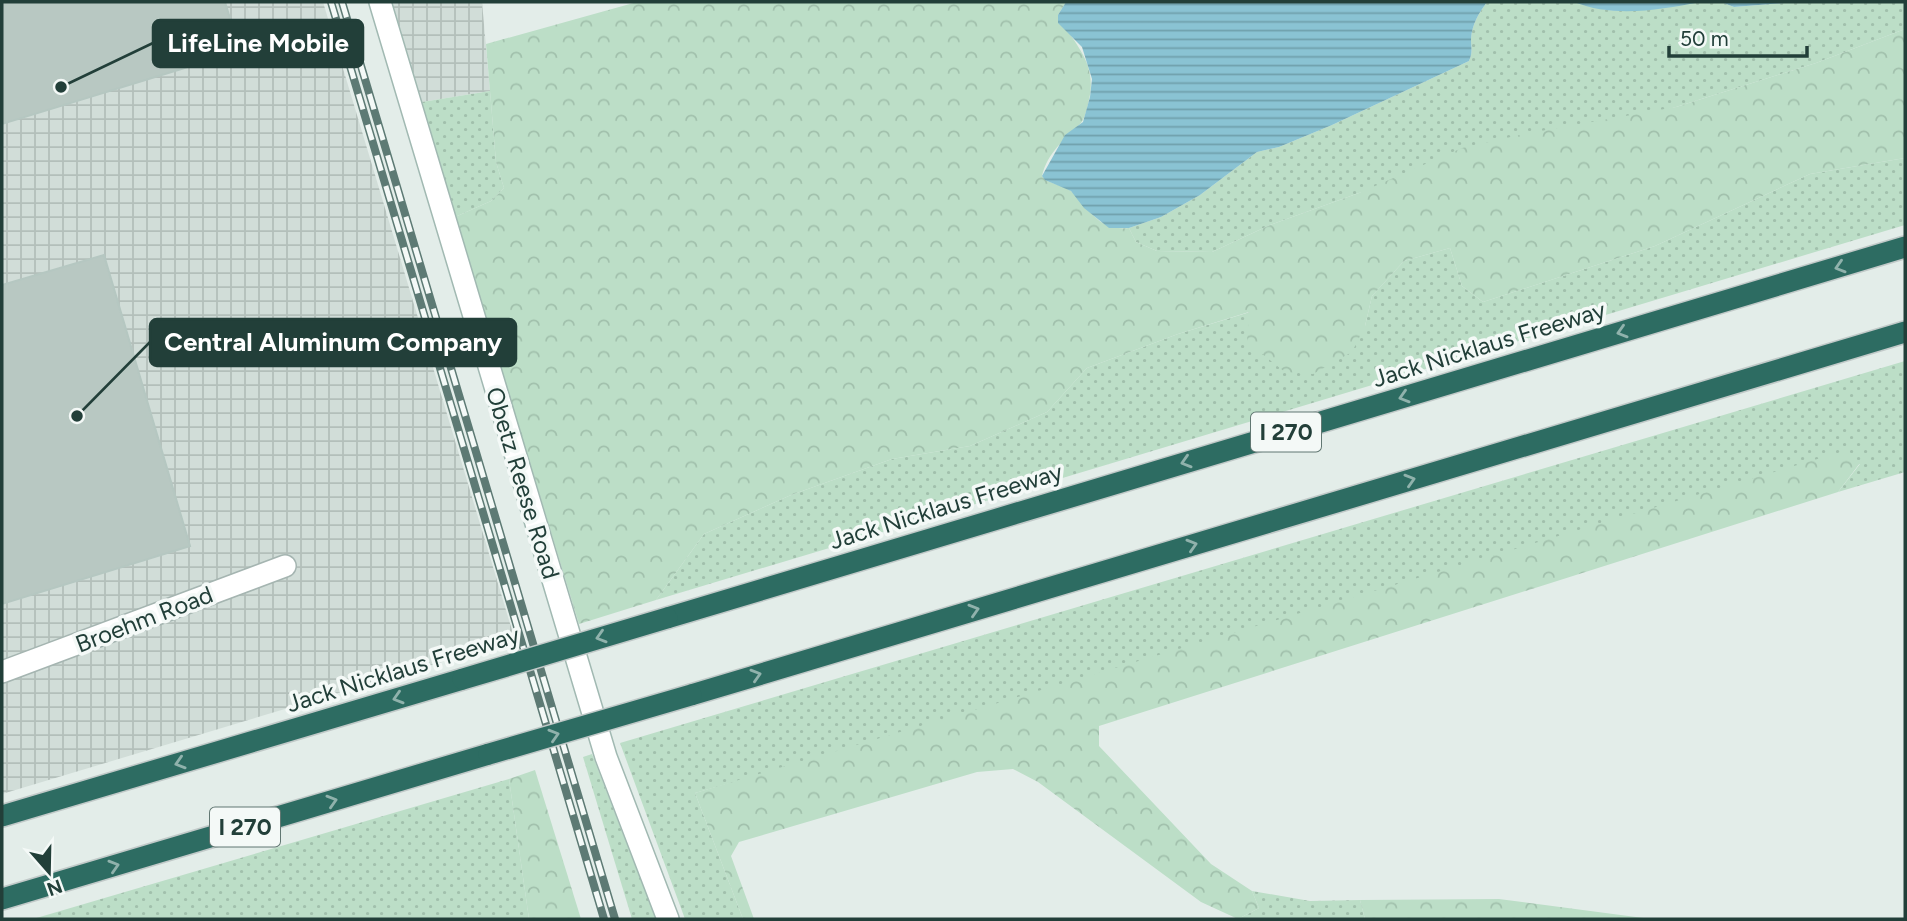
<svg xmlns="http://www.w3.org/2000/svg" width="1907" height="921" font-family="Figtree,sans-serif">
  <defs>
    <pattern id="industrial-grid" width="8" height="8" patternUnits="userSpaceOnUse" patternTransform="scale(1.75)"><rect width="8" height="8" fill="#d1ddd8"/><path d="M0 4h8M4 0v8" fill="none" stroke="#b3bfba"/></pattern>
    <pattern id="grass-dots" width="8" height="8" patternUnits="userSpaceOnUse" patternTransform="scale(1.75)"><rect width="8" height="8" fill="#bcdec7"/><path d="M2 2h.1M6 6h.1" fill="none" stroke="#a1c0ac" stroke-width="1.8" stroke-linecap="round"/></pattern>
    <pattern id="forest-crowns" width="20" height="18" patternUnits="userSpaceOnUse" patternTransform="scale(1.75)"><rect width="20" height="18" fill="#bcdec7"/><path d="M2 6a3 3 0 1 1 6 0M12 15a3 3 0 1 1 6 0" fill="none" stroke="#a1c0ac"/></pattern>
    <pattern id="water-rules" width="6" height="5" patternUnits="userSpaceOnUse" patternTransform="scale(1.75)"><rect width="6" height="5" fill="#8ac3d3"/><path d="M0 2.5h6" fill="none" stroke="#70a0ac"/></pattern>
  </defs>
  <rect width="100%" height="100%" fill="#e3ede9"/>
  <g fill="url(#industrial-grid)">
    <polygon points="2,2 323,2 515,640 2,794"/>
    <polygon points="392,2 482,2 490,91 422,102"/>
  </g>
  <g fill="url(#grass-dots)">
    <path d="M1487 2H1574L1607 10 1629 11 1700 2H1721L1734 7 1795 2H1905V29L1816 63 1676 107 1359 193 1270 225 1212 252 1157 251 1136 242 1129 228 1161 217 1200 195 1257 152 1279 147 1332 125 1469 61C1473 52 1471 48 1471 39 1472 24 1479 13 1487 2Z"/>
    <polygon points="490,91 496,162 504,188 491,201 455,217 422,102"/>
    <polygon points="1905,158 1905,225 656,600 704,534 791,495 892,459 970,446 1047,412 1087,368 1178,334 1250,312 1365,326 1372,296 1404,261 1450,248 1462,286 1483,302 1655,246 1810,174"/>
    <polygon points="1905,361 1905,472 1838,492 1860,464 695,793 743,919 685,919 620,743"/>
    <polygon points="592,754 656,919 632,919 583,757"/>
    <polygon points="509,779 529,919 33,919"/>
    <polygon points="1252,891 1310,901 1360,900 1365,919 1238,919 1259,908"/>
  </g>
  <g fill="url(#forest-crowns)">
    <path d="M637 2H1066L1058 15C1076 47 1099 64 1088 104 1086 111 1085 119 1080 124 1065 139 1047 153 1042 176 1049 185 1062 184 1071 191 1092 209 1096 231 1129 228L1136 242 1157 251 1212 252 1270 225 1359 193 1462 148 1524 134 1676 107 1816 63 1905 29V158L1810 174 1655 246 1483 302 1462 286 1450 248 1404 261 1372 296 1365 326 1352 352 1313 374 1285 372 1247 342 1249 312 1178 334 1087 368 1047 412 970 446 892 459 791 495 704 534 656 600 579 624 455 217 491 201 504 188 496 162 486 44Z"/>
    <polygon points="1841,452 1860,463 1838,492 1099,726 1099,746 1211,864 1252,891 1259,908 1238,919 1201,902 1038,782 1013,769 977,772 739,842 731,856 754,919 743,919 695,793"/>
    <polygon points="535,770 581,919 529,919 509,779"/>
    <polygon points="1499,899 1651,919 1365,919 1360,900"/>
  </g>
  <g fill="url(#water-rules)">
    <path d="M1066 2H1487C1479 13 1472 24 1471 39 1471 48 1473 52 1469 61L1332 125 1279 147 1257 152 1200 195 1161 217 1129 228H1109L1084 208 1071 191 1045 180 1042 176 1065 135 1083 122 1090 97 1092 79 1082 47 1058 23V15Z"/>
    <path d="M1574 2H1700C1659 10 1614 18 1574 2Z"/>
    <polygon points="1721,2 1795,2 1734,7"/>
  </g>
  <g fill="#b8c8c2" stroke="#b5c7c1" stroke-width="2">
    <polygon points="2,2 225,2 240,51 2,124"/>
    <polygon points="104,255 190,546 2,604 2,285"/>
  </g>
  <g fill="none" stroke-linecap="round" stroke-linejoin="round">
    <defs>
      <polyline id="street" points="2,672 285,566"/>
      <polyline id="secondary" points="380,2 606,757 668,919"/>
      <g id="highway">
        <polyline points="667,618 1905,247"/>
        <polyline points="691,695 1905,332"/>
        <polyline points="2,816 463,679"/>
        <polyline points="2,899 489,754"/>
      </g>
    </defs>
    <use href="#street" stroke="#a5b5b1" stroke-width="24"/>
    <use href="#secondary" stroke="#a1b9b2" stroke-width="24"/>
    <use href="#highway" stroke="#c1c9c8" stroke-width="24"/>
    <use href="#street" stroke="#fff" stroke-width="21"/>
    <use href="#secondary" stroke="#fff" stroke-width="21"/>
    <use href="#highway" stroke="#2d6c62" stroke-width="21"/>
    <defs>
      <g id="rail">
        <polyline points="331,2 604,919"/>
        <polyline points="342,2 615,919"/>
      </g>
    </defs>
    <use href="#rail" stroke="#5d7a74" stroke-width="8"/>
    <use href="#rail" stroke="#f4f9f7" stroke-width="5" stroke-dasharray="16" stroke-linecap="butt"/>
    <defs>
      <g id="highway-bridge">
        <polyline points="463,679 667,618"/>
        <polyline points="489,754 691,695"/>
      </g>
    </defs>
    <use href="#highway-bridge" stroke="#c1c9c8" stroke-width="24" stroke-linecap="butt"/>
    <use href="#highway-bridge" stroke="#2d6c62" stroke-width="21"/>
  </g>
  <defs><path id="oneway-chevron" d="M-2-3.5L2.5 0L-2 3.5" fill="none" stroke-width="1.6" stroke-linecap="round" stroke-linejoin="round" transform="scale(1.75)"/></defs>
  <g stroke="#90b2ac">
    <use href="#oneway-chevron" transform="translate(1840 267) rotate(163)"/>
    <use href="#oneway-chevron" transform="translate(1622 332) rotate(163)"/>
    <use href="#oneway-chevron" transform="translate(1404 397) rotate(163)"/>
    <use href="#oneway-chevron" transform="translate(1186 462) rotate(163)"/>
    <use href="#oneway-chevron" transform="translate(1410 480) rotate(-17)"/>
    <use href="#oneway-chevron" transform="translate(1192 545) rotate(-17)"/>
    <use href="#oneway-chevron" transform="translate(974 610) rotate(-17)"/>
    <use href="#oneway-chevron" transform="translate(601 637) rotate(163)"/>
    <use href="#oneway-chevron" transform="translate(756 675) rotate(-17)"/>
    <use href="#oneway-chevron" transform="translate(398 698) rotate(163)"/>
    <use href="#oneway-chevron" transform="translate(554 735) rotate(-17)"/>
    <use href="#oneway-chevron" transform="translate(180 763) rotate(163)"/>
    <use href="#oneway-chevron" transform="translate(332 801) rotate(-17)"/>
    <use href="#oneway-chevron" transform="translate(114 866) rotate(-17)"/>
  </g>
  <g text-anchor="middle" dominant-baseline="central" stroke-width="7" stroke-linejoin="round" paint-order="stroke">
    <g fill="#f4f9f7" stroke="#617772" stroke-width="2">
      <rect x="1251" y="412.5" width="70" height="39" rx="5"/>
      <rect x="210" y="807.5" width="70" height="39" rx="5"/>
    </g>
    <g font-size="23" font-weight="bold" fill="#223f39">
      <text x="1286" y="432">I 270</text>
      <text x="245" y="827">I 270</text>
    </g>
    <g font-size="24" fill="#223f39" stroke="#f4f9f7">
      <text transform="translate(1489 344) rotate(-17)">Jack Nicklaus Freeway</text>
      <text transform="translate(523 483) rotate(73)">Obetz Reese Road</text>
      <text transform="translate(946 506) rotate(-17)">Jack Nicklaus Freeway</text>
      <text transform="translate(144 619) rotate(-21)">Broehm Road</text>
      <text transform="translate(403 669) rotate(-17)">Jack Nicklaus Freeway</text>
    </g>
  </g>
  <path fill="none" stroke="#223f39" stroke-width="2.5" d="M61 87L153 43M77 416L150 342"/>
  <g fill="#223f39" stroke="#f4f9f7" stroke-width="2.5">
    <circle cx="61" cy="87" r="7"/>
    <circle cx="77" cy="416" r="7"/>
  </g>
  <g fill="#223f39" stroke="#223f39" stroke-width="2.5">
    <rect x="153" y="20" width="210" height="47" rx="7"/>
    <rect x="150" y="319" width="366" height="47" rx="7"/>
  </g>
  <g font-size="26" text-anchor="middle" font-weight="bold" fill="#fff">
    <text x="258" y="52">LifeLine Mobile</text>
    <text x="333" y="351">Central Aluminum Company</text>
  </g>
  <rect width="1907" height="921" fill="none" stroke="#223f39" stroke-width="7"/>
  <g transform="translate(49 872) rotate(160)" stroke="#f4f9f7" stroke-width="5" paint-order="stroke">
  <path d="M0-5L12 26L0 18L-12 26Z" fill="#223f39"/>
  <text y="-10" font-size="19" font-weight="bold" text-anchor="middle" fill="#223f39">N</text>
  </g>
  <path d="M1669 46v10h138v-10" fill="none" stroke="#223f39" stroke-width="3.5"/>
  <text x="1680" y="46" font-size="21" fill="#223f39" stroke="#f4f9f7" stroke-width="5" paint-order="stroke">50 m</text>
</svg>
